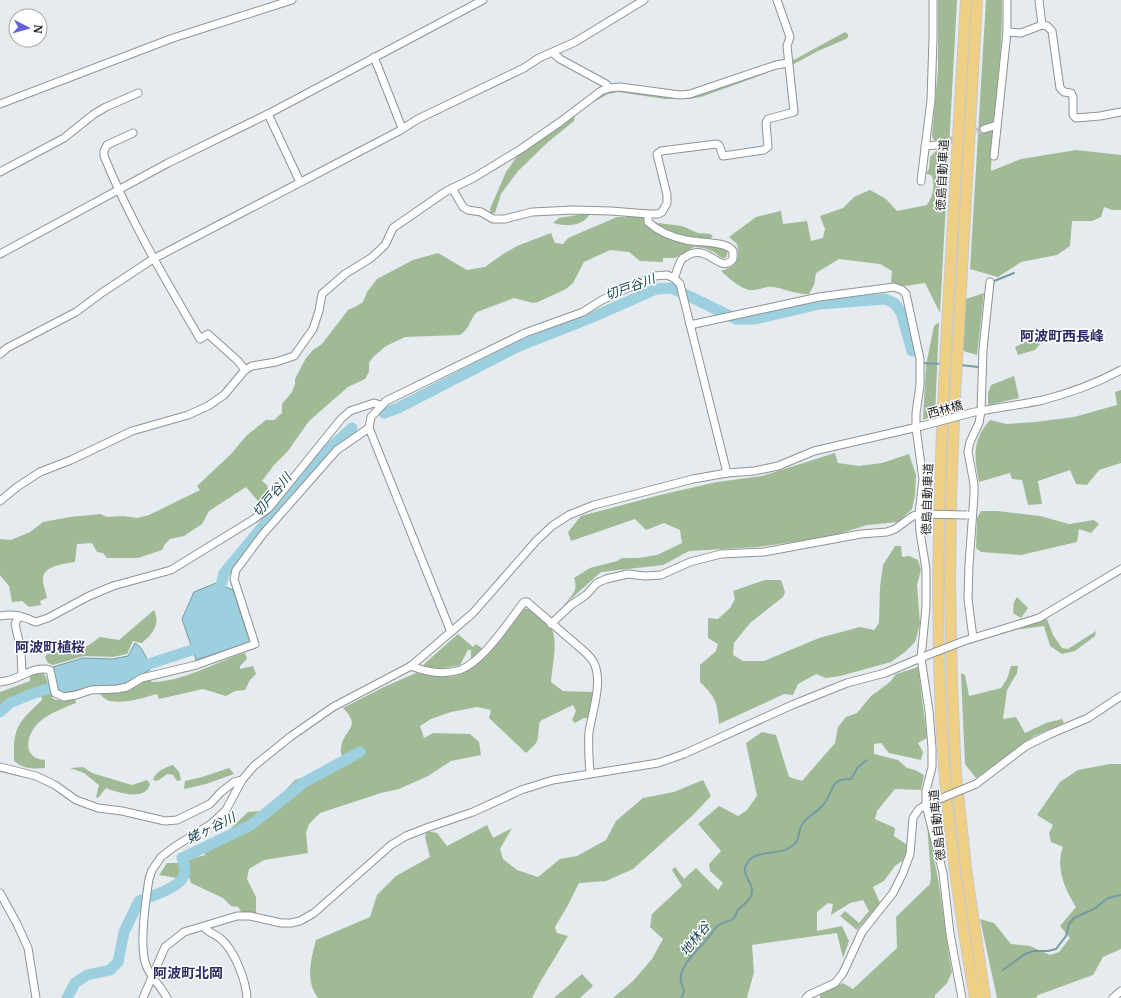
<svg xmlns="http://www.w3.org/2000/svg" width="1121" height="998" font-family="Merriweather,'Noto Sans JP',serif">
  <rect width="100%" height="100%" fill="#e6ebf0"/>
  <g fill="#a0ba96">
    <path d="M938 0H957L940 313 925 283 905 286 891 282 892 271 880 264 839 259 816 273 814 285 809 294C796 295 784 288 772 287 766 286 759 290 753 290 742 291 729 278 721 271 737 266 740 260 737 244L729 237 756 217 781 211 783 224 807 221 811 241 823 238 825 229 820 216 843 208 854 197 870 190 886 199 897 211 927 205C933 196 935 187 932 176L926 173 929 169 930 157 938 149V141L934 140 932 136 938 69Z"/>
    <path d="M986 0H1002C1003 57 993 114 991 171L1021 159 1076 150 1121 155V210H1112L1104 207 1101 217 1092 221H1072L1070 246 1057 255 1021 262 998 277 970 269Z"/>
    <polygon points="845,32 848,34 848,37 846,39 818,51 792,65 792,61"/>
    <polygon points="767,70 769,71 765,74 701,97 688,99 665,99 618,92 608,94 592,103 590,101 601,94 615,89 677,97"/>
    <polygon points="575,113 574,121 547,143 518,171 501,194 495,213 491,213 490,209 506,172 520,152"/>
    <path d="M590 213C585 226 566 227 553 223L559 218Z"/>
    <path d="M617 217H641L658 223 682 226 698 233 710 234 713 236 711 238H697L692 243 725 249 728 251 726 258H722L714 252 704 248 694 247 675 258H663V262L640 261 629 252 610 250 584 262 573 283 566 289 538 302 533 303 514 298 477 312C469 320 470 329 460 335L405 337 386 346 373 357 369 363V372L365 379 348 387 309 421 288 451 274 465 262 481 267 485 271 498 267 506 263 507 246 487 209 511 202 524 184 536 170 539 165 544 162 550 138 558H107L103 553 97 552 92 543 77 544 75 562C65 564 43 565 43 579 43 585 46 592 47 598L40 601 41 605 29 607 22 601 12 602 9 586 0 575V539L11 540 30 532 43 522 70 517 100 514 107 517 124 516 137 518 149 515 200 490 197 486 231 454 247 435 266 420H274L282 413V404L292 392 295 384V379L306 358 313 350 322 344 348 310 355 307 363 302 367 292 377 279 413 260 438 253 467 270 485 267 503 254 517 246 551 233 555 243 563 244 568 238Z"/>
    <polygon points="984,293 977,355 963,351 966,299"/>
    <polygon points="939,322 935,415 923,420 926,365 934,326"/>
    <polygon points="1047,336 1035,350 1018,355 1015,347 1036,337"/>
    <polygon points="1014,376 1019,398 988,405 988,393 991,385"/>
    <path d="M1121 390V463L1099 470 1087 485 1076 484 1070 470 1038 481 1042 504 1028 505 1022 480 1012 479 1010 473 979 482C974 457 972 440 990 420L1007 424 1035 422 1074 417 1117 405 1115 392Z"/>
    <path d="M835 453 838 463 859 466 882 463 909 454 916 475 915 496 912 509 898 522 867 525 833 536 758 547 689 551 663 565 601 572 563 606C571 596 579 591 574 578L590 568 617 561 622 558H639L657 555 682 543 680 530 664 523 646 530 635 519 571 541 568 532 581 516 660 495 717 482 762 476Z"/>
    <polygon points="981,511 997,511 1040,516 1069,524 1094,520 1099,524 1091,533 1079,529 1077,542 1021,555 981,552 976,548 977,518"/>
    <path d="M895 546H901L902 557 909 556 918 560 921 570 917 585 920 624 915 642 905 652 891 662 840 676 826 678 816 674 798 684 793 695 784 694 719 724C717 702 716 698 700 682V665L716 651 718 644 708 638V618L718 619 730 608 735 599 733 591 765 580H781L785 592 783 597 750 623 734 643 733 655 743 661H764L819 638 860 627 874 630 879 623 880 587 883 565Z"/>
    <polygon points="1017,597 1028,608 1021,618 1013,613 1014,602"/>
    <path d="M523 608 531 610 552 629C558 644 552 666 551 682L563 691 592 692 593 694 588 718H584L575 723 572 720 576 711 573 705 540 721C536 739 543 739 526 753L489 718 491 710 477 707 451 712 431 719 420 726 424 738 433 733 470 734 479 742 481 755 451 761 428 776 399 789 381 793 320 813 309 824 306 833 308 853 264 860 249 869 247 879 256 897V913H242L238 907 231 906 223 898 191 883 189 877 177 878 159 875 167 863H177L205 855V849L227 832 248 812 262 811 277 799 295 780 345 764C343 759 340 753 341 748 343 729 363 728 343 708L384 687 416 673 429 674V668L423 665 458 634 473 647 476 644 483 649 471 659V650H468L460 665 438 669 437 676C443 676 450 677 456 676 486 666 506 633 523 608Z"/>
    <path d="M154 610C161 625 152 634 142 643L133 641 127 654 113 657 84 656 53 665 48 663 45 657 47 654 80 649 89 645 100 637 119 640Z"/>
    <polygon points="1047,619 1053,635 1062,648 1068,649 1096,631 1095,636 1075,651 1062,654 1050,646 1044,626 1015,630"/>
    <path d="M245 653 247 659 240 666V669L253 666 256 674 250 680 245 690 235 691 226 696 203 689 159 699 157 694C143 698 125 704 110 701 105 700 101 695 98 692 109 693 119 693 130 689 137 685 142 681 150 680L152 682C183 682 215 662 245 653Z"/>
    <polygon points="1011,666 1018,666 1017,673 1007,690 1003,719 1016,717 1025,733 1046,723 1062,719 1064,723 1034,736 976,778 965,764 961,673 965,675 969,696 1001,688 1007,679"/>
    <polygon points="918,667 927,738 918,743 923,752 921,760 889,753 881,743 874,744 874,754 898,760 907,768 915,770 924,775 921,790 895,789 877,811 875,819 895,828 894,836 907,845 905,859 895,866 884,881 873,887 880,903 857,930 840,916 845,911 859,923 869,911 863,900 850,903 831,915 833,904 828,903 817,912 817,931 842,926 849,941 843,958 837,933 752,945 754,972 747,998 613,998 633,981 652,959 663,939 650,927 652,914 682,886 672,870 675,867 684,879 696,868 718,890 723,883 710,871 709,864 721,851 698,824 719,806 738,816 747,810 757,796 746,743 762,732 776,735 789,777 802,781 835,743 838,727 846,717 857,713 871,696 890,682 896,674"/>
    <path d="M43 673 46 677 53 699 58 700 75 698 76 703C65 707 53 712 43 719 27 730 19 758 45 760V768C34 769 23 769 14 761 13 726 18 723 42 700L39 689 10 700 1 707 0 706V692L30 681V675Z"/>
    <path d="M1110 764H1121V949L1103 957 1093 975 1038 995 1036 998H997L980 919 994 923 1011 944 1030 946 1050 955 1059 952 1070 938 1060 926 1076 907C1065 890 1055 867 1063 847L1051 842 1049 833 1053 825 1037 815 1060 782 1078 770Z"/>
    <path d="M173 765 179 772 181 780 177 781 173 775 167 774 159 780 155 781 153 779C157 771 166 767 173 765Z"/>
    <path d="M83 767 92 773 132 785 147 780 150 784C146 802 116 792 106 788L98 798 96 797 99 785 84 773 70 768Z"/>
    <polygon points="229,768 234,774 206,784 184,789 185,781 202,777"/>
    <path d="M703 780 711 796 692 816 633 869 606 881 579 883 568 905 555 927 557 933 568 936 539 984 532 998H318C305 981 311 959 316 940L370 917 377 895 396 876 430 857 425 837 427 831 437 833 447 846 487 825 493 838 512 828 500 849 503 859 517 870 538 877 560 859 577 856 606 840 616 821 643 798 674 792Z"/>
    <polygon points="927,823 939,884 949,956 952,972 947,983 935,995 935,998 820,998 820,994 843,983 853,989 897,948 896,917 930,884 931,877"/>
    <polygon points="582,974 593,986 580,998 554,998"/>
  </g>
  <g fill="#9dd0df" stroke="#759aa4">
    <polygon points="216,583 233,590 250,642 196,660 182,619 194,592"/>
    <path d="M135 643C143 647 148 661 150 670L122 685 93 687 64 693 57 690 53 667 83 658 113 659 128 656Z"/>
  </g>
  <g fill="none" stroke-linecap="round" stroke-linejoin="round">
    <g stroke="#759aa4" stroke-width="2">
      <polyline points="992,290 994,281 1014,273"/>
      <polyline points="924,363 942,364"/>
      <polyline points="961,365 978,367"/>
      <polyline points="1003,970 1025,954 1034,951 1048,951 1056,949 1066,936 1069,924 1074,918 1094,909 1108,898 1121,895"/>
      <path d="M681 998C687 991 682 988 681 981 679 973 686 963 691 957 696 951 702 945 707 939 711 935 714 928 719 925 723 922 729 922 733 919 736 917 736 912 739 909 743 904 749 902 751 896 756 883 740 875 746 865 753 849 775 856 789 848 804 839 795 834 803 823 808 816 817 812 823 805 829 799 831 786 837 782 840 779 847 779 851 779L858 767 867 760"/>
    </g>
    <g stroke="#9dd0df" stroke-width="11">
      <polyline points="384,413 398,408 517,347 593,317 656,289 671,288 693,298 736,319 755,319 820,304 885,299 894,303 901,312 912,351"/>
      <polyline points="221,585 224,573 323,454 352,428"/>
      <polyline points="149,664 192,650"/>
      <polyline points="0,712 10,703 29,695 50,688"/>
      <path d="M67 998 75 983 87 975 110 970 118 962 124 932 139 901C151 896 186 887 185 870 185 866 183 862 182 858L251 825 303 783 360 752"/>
    </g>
    <polyline stroke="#bdc1c6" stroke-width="7" stroke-dasharray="7 3.5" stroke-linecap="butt" points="937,145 984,129"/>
    <defs>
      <g id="minor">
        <polyline points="1042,25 1047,26 1052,31 1060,88 1064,92 1071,93 1073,97 1073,115 1076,118 1100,116 1121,112"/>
        <polyline points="1007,32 1021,33 1042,25 1039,0"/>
        <polyline points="553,53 560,59 606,84 609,88"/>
        <polyline points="374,57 402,128"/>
        <polyline points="0,104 173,38 292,0"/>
        <polyline points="268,114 300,182"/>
        <polyline points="984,129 997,125"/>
        <path d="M133 133 107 145 104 151V156C130 220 165 279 200 339L208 334 238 361 245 370"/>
        <polyline points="925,146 937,145"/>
        <polyline points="994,156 1007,32 1007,0"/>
        <polyline points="0,172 64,138 94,114 106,107 138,93"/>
        <polyline points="921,181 931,100 933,39 933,0"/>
        <polyline points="452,188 463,207 468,210 481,212 493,219 505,219 532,212 573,210 611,211 648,214 658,214 662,212 667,203 667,195 657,154 661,151 716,144 719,145 723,156 764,150 768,147 766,123 768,119 794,112 787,46 790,37 777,0"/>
        <path d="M648 214V222C659 232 672 237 686 240 698 243 727 241 733 251V259C720 275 710 244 688 255 688 256 683 258 683 258 678 263 677 273 674 278"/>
        <polyline points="0,254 168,163 268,114 483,0"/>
        <polyline points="690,325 819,297 894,287 902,290 906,294 920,359 920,385 916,413 916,428 923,479 919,514 920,532 926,569 926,607 921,658 929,711 932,748 932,767 926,791 926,805 943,873 950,934 962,998"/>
        <polyline points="0,354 7,348 76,312 103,292 153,259 399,131 418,119 524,68 539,58 575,42 644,0"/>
        <path d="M976 412C998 407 1021 405 1043 400 1070 393 1097 383 1121 370"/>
        <polyline points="0,501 17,487 40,472 71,460 132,431 188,415 208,406 224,395 245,370 252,366 276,362 294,356 313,329 319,311 322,294 345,274 371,258 385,245 393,228 445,192 475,177 521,149 560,122 601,91 609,88 620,87 680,95 690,94 776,65 788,63"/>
        <path d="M0 616C15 613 23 617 36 622L48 618 89 596 113 586 171 570 254 519 269 508 341 419 350 411 374 403 381 405"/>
        <polyline points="19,616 15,624 21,650 22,675"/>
        <polyline points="551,624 571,605 586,595 597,583 606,579 628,574 645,576 661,575 690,562 721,554 764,552 861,534 887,532 895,529 913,516 923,514"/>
        <polyline points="451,632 369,428 371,417 386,401 525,333 583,312 602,300 654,276 667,275 674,278 680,284 727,473"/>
        <polyline points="973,638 968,599 969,565 974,495 974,484 968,452 970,442 979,423 981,411 983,349 990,282"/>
        <polyline points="964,641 1039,618 1121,569"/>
        <path d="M411 666C426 672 444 675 460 670 484 661 508 622 524 602H527L585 652C588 655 591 658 593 661 604 680 592 712 589 732 588 746 589 760 590 773"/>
        <path d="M0 682C4 681 9 681 13 679 24 675 37 666 50 670L55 693 64 697 76 695 91 690 117 689 127 687 142 678 196 665 255 644 234 579 236 570 263 534 337 450 369 428"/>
        <polyline points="0,767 36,776 55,785 76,800 98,808 122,811 165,821 177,820 210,804 221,792 234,782 242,780"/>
        <polyline points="976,784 1026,746 1050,734 1088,718 1121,696"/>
        <polyline points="0,893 17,924 28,948 36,998"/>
        <path d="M204 927C208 933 216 934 221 939 235 951 246 981 247 998"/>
        <polyline points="143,998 165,947 174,940 184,932 237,916 250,916 281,923 291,923 300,921 314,913 391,845 406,836 429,827 473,812 521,790 553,780 658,763 684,754 792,705 847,683 885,673 925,656"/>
        <path d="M167 998C161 986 150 977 146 965 139 947 146 898 149 879L152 870 161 857 174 847 211 824 226 810 242 780 254 766 290 737 333 707 411 666 473 613 536 541 552 526 569 515 594 505 693 479 727 473 754 471 778 466 814 451 922 426"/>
        <polyline points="806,998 809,995 835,983 843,973 862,932 893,893 903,873 910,854 913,818 919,809 930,803"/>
        <polyline points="1113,998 1121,991"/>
      </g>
      <g id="highway">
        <path d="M966 0C959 109 953 218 947 326 939 477 933 628 945 779 951 852 962 925 975 998"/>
        <polyline points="977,0 955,396 951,498 950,581 952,686 956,774 966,868 985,998"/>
      </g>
    </defs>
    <use href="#minor" stroke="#8e9397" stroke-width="9"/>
    <use href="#highway" stroke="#c8c8c9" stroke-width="12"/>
    <use href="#minor" stroke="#fff" stroke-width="7"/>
    <use href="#highway" stroke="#efcf84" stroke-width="10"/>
    <defs>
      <g id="minor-bridge">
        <polyline points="922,426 974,412"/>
        <polyline points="923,514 967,515"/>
        <polyline points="925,656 964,641"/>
        <polyline points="932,802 976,784"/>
      </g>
    </defs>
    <use href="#minor-bridge" stroke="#8e9397" stroke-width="9" stroke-linecap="butt"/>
    <use href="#minor-bridge" stroke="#fff" stroke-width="7"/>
  </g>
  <g text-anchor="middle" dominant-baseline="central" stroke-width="3" stroke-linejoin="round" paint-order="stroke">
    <g font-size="12" fill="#191b1c" stroke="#fff">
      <text transform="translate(942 175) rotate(-87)">徳島自動車道</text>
      <text transform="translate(945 409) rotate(-15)">西林橋</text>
      <text transform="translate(927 499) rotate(-88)">徳島自動車道</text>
      <text transform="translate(937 825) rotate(-96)">徳島自動車道</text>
    </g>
    <g font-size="13" font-style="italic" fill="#184551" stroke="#fff">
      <text transform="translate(630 287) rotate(-20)">切戸谷川</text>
      <text transform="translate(272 495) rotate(-50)">切戸谷川</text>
      <text transform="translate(211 828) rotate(-26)">姥ヶ谷川</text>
      <text transform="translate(695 939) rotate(-51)">地林谷</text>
    </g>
    <g font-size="14" font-weight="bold" fill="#2c2c66" stroke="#fff">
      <text x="1062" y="336">阿波町西長峰</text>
      <text x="50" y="647">阿波町植桜</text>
      <text x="188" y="973">阿波町北岡</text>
    </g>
  </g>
  <g transform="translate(28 28) rotate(96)"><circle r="19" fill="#ffffff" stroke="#a3a4a4"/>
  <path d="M0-3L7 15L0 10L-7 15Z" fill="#6462db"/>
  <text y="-6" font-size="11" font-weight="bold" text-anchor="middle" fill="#191b1c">N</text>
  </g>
</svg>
